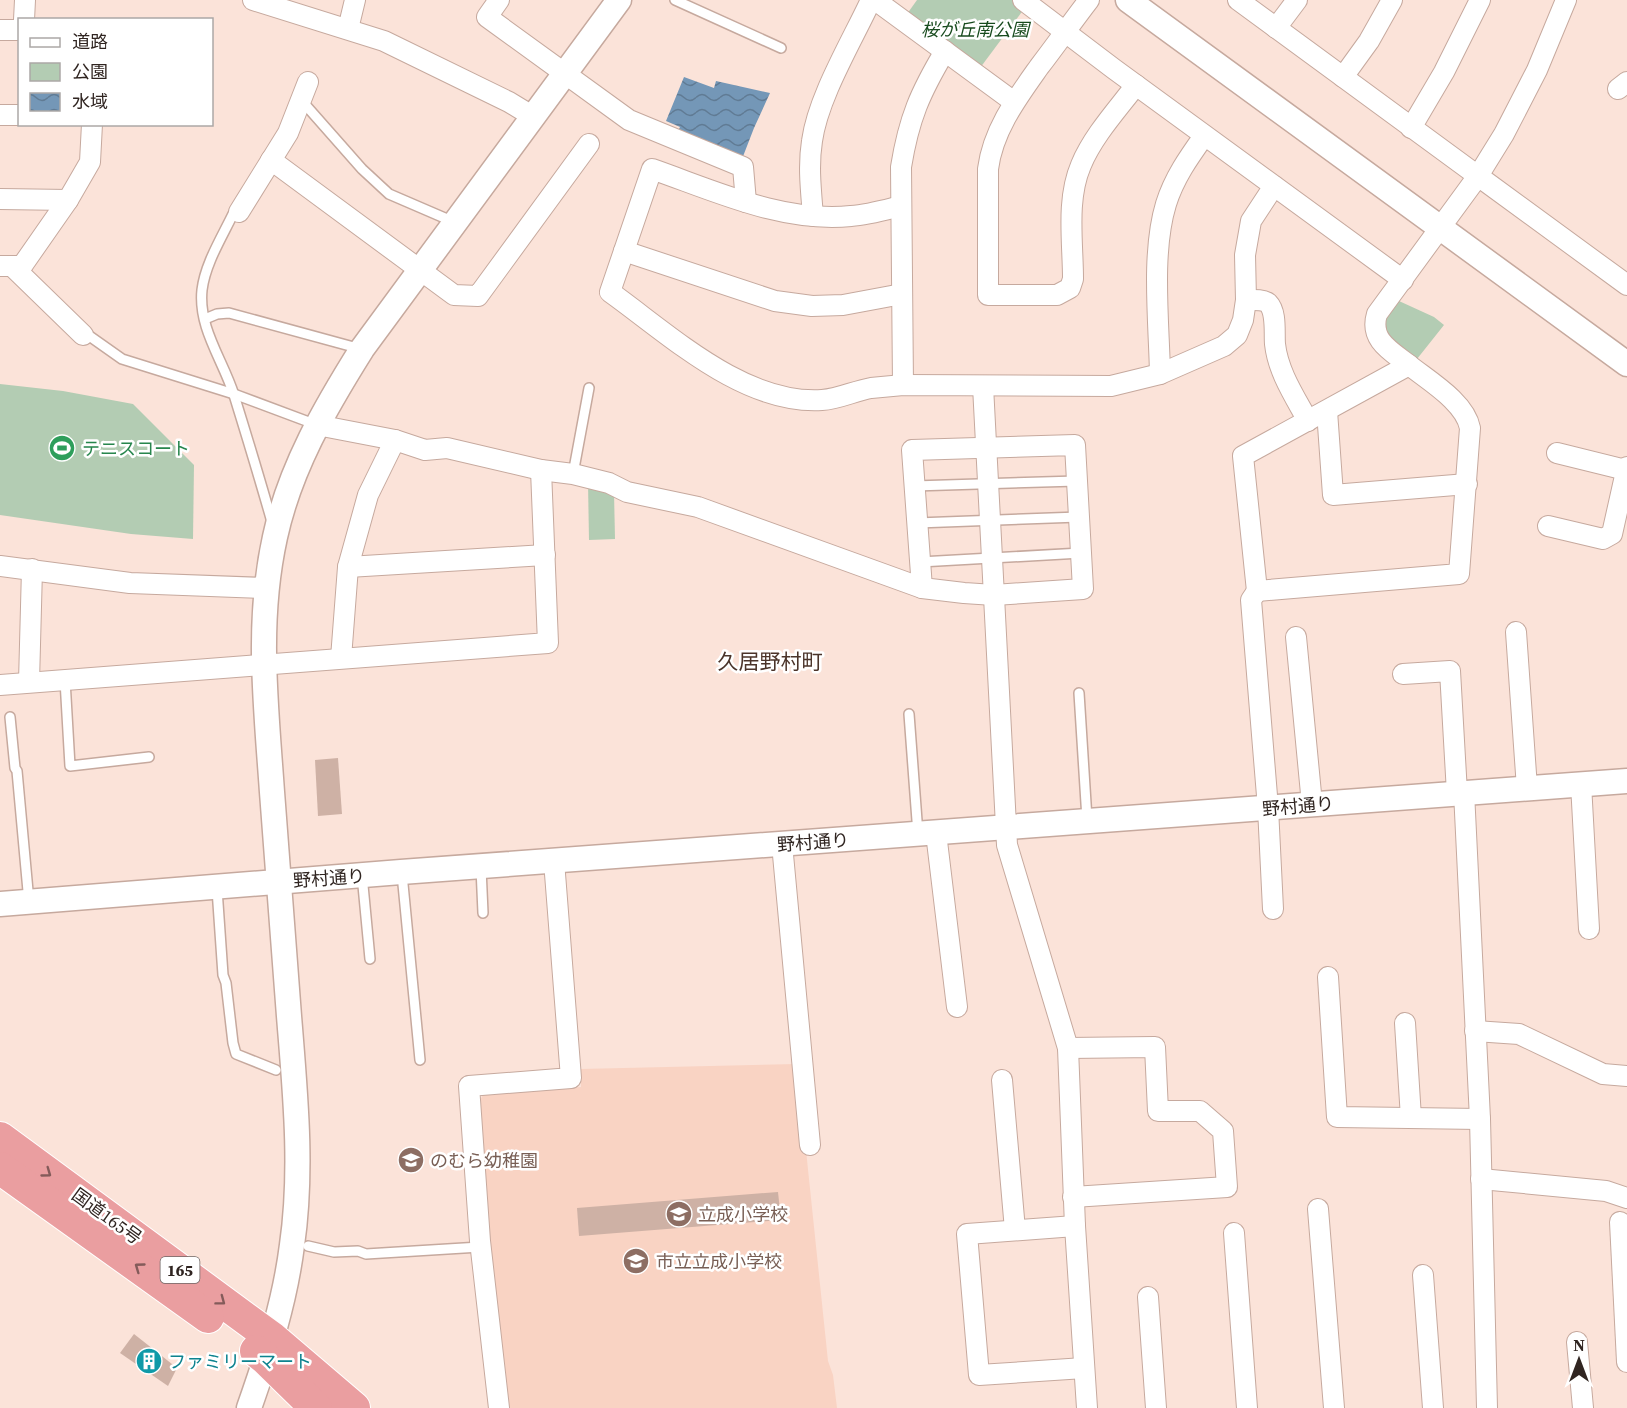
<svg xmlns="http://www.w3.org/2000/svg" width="1627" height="1408" font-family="'Source Serif 4','Noto Sans JP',serif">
  <defs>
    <pattern id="water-waves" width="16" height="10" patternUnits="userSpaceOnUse" patternTransform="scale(1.5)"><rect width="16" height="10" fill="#7497b7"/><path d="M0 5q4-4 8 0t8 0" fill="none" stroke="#607b94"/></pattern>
  </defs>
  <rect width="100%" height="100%" fill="#fbe3d9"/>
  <polygon fill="#f9d3c3" points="797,1064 828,1361 833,1375 837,1408 509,1408 491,1269 479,1102 483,1095 581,1087 580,1069"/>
  <g fill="#b3ccb3">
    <polygon points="917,0 1012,0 1024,9 980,68 907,14"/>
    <path d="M1399 301 1434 317 1444 325 1417 359C1405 350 1381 339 1385 320 1386 314 1395 306 1399 301Z"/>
    <polygon points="0,384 63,391 133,404 194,465 193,539 131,534 0,515"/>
    <polygon points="588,482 614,492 615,539 589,540"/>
  </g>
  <polygon fill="url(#water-waves)" points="684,77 714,88 716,81 770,93 754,128 742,159 678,131 680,127 666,121"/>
  <g fill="#ceb1a5">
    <polygon points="338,758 342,814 318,816 315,760"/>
    <polygon points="778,1192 781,1220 579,1236 577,1208"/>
    <polygon points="134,1334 177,1368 168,1386 120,1353"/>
  </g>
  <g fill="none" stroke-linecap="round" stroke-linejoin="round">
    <defs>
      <g id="service">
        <polyline points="675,0 781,48"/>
        <polyline points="302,101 362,169 389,194 454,222"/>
        <path d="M239 212 233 214C222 237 205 264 202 290 198 328 223 360 234 395 247 437 260 480 272 522"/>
        <polyline points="205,319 217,314 229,313 361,349"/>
        <polyline points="83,335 88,335 122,359 234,394 317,425"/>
        <polyline points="573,474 589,388"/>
        <polyline points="914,486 1077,481"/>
        <polyline points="917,523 1079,517"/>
        <polyline points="920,562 1081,553"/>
        <polyline points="65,680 70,766 149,757"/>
        <polyline points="1079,693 1087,819"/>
        <polyline points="909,714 918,834"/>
        <polyline points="10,717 15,768 17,771 29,902"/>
        <polyline points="481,868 483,913"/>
        <polyline points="402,874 420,1060"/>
        <polyline points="362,875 370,959"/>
        <polyline points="217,889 223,975 226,983 233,1043 236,1054 276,1070"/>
        <polyline points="308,1246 334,1252 358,1251 366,1254 480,1247"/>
      </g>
      <g id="minor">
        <polyline points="253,0 384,41 509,102 532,116"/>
        <polyline points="499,0 487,17 629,120 743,167 746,202"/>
        <polyline points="875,0 1014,102"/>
        <polyline points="1023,0 1114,69 1403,280"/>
        <path d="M1089 0C1072 22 1056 45 1039 67 1017 98 993 130 988 169V295H1057L1070 288 1073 279C1073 242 1066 200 1081 165 1093 136 1117 110 1136 85"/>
        <polyline points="1238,0 1478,176 1504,134 1537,70 1566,0"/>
        <polyline points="24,20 25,0"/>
        <polyline points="1276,28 1297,0"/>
        <polyline points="348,29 355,0"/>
        <polyline points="0,30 20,30"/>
        <polyline points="1343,77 1369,41 1392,0"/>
        <polyline points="1618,89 1627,82"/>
        <polyline points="0,115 20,115"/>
        <polyline points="1411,128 1444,72 1480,0"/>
        <polyline points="271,160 454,295 478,296 589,144"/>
        <polyline points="0,199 68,200"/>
        <path d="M901 206C885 210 868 215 851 216 783 223 715 191 652 169L610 292C670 335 744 405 822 400 839 399 854 391 871 388 881 387 892 386 903 385L1111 386 1160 374 1224 346 1237 335 1243 320 1246 300 1245 255 1251 221 1274 186"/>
        <polyline points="239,212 288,133 308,82"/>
        <path d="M813 216C811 191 808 166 812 141 818 97 852 41 871 0"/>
        <polyline points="624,251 775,301 812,306 843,305 902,294"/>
        <polyline points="0,266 22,266 68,200 90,162 92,124"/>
        <polyline points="12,266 83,335"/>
        <path d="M1246 300C1252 300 1263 299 1268 303 1277 312 1274 333 1275 344 1278 372 1295 397 1308 421"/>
        <path d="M1409 365C1429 381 1465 402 1470 428L1459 574 1257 591 1243 456Z"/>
        <path d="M1409 365C1391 351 1369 340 1377 314L1478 176 1627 285"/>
        <path d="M1160 374C1159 322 1151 253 1166 204 1174 178 1189 157 1204 136"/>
        <path d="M903 385 901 167C909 118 920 93 945 51"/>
        <polyline points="983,386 1007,845 1068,1048 1075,1226 1087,1408"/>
        <polyline points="1327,411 1333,495 1467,484"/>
        <polyline points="317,425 395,440 425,450 447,448 541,470 573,474 609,483 627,492 698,507 922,588"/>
        <polygon points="1075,445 1083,589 994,595 964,593 922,588 912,450"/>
        <polyline points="1557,453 1626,470"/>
        <polyline points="1548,526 1603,539 1612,534 1627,467"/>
        <polyline points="0,566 130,583 266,588"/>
        <polyline points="348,567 545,555"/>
        <polyline points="1257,591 1251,600 1268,808 1273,909"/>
        <polyline points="1516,632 1527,788"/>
        <polyline points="1296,637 1312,804"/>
        <polyline points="341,658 348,567 368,495 395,440"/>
        <polyline points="1403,674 1450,671 1457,793"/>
        <polyline points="29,682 32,569"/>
        <polyline points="0,685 548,643 541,470"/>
        <polyline points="1581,784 1589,929"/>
        <polyline points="1464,792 1480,1119 1487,1408"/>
        <polyline points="936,833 957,1007"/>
        <polyline points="782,844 810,1145"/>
        <polyline points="1328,977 1337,1117 1480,1119"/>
        <polyline points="1405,1023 1411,1118"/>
        <polyline points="1475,1031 1519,1034 1603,1074 1627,1076"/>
        <polyline points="1068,1048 1155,1047 1158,1111 1200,1111 1223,1131 1227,1187 1073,1197"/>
        <polyline points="1002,1080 1015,1230"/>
        <polyline points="1481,1179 1606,1191 1627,1198"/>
        <polyline points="1318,1209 1334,1408"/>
        <polyline points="1620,1222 1627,1362"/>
        <polyline points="1075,1226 967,1234 979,1375 1084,1368"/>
        <polyline points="1234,1233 1247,1408"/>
        <polyline points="1423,1275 1433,1408"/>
        <polyline points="1148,1297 1156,1408"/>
        <polyline points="1577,1342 1583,1408"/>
        <polyline points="499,1408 480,1241 469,1086 571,1078 554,861"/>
      </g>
      <g id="tertiary">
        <polyline points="1128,0 1627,364"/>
        <polyline points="0,904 401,872 1627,781"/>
        <path d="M249 1408C268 1354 285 1301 292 1245 303 1169 295 1091 289 1016 283 941 278 867 272 792 266 705 256 623 275 537 290 468 325 408 362 349L619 0"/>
      </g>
      <g id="trunk">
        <polyline points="0,1138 272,1338 354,1408"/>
        <polyline points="0,1168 208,1317"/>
        <polyline points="256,1351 266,1359 316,1408"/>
      </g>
    </defs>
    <use href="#service" stroke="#c6a99e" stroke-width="12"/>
    <use href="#minor" stroke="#c6a99e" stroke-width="22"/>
    <use href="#tertiary" stroke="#c6a99e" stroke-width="27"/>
    <use href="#trunk" stroke="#fff" stroke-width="34"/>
    <use href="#service" stroke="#fff" stroke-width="9"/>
    <use href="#minor" stroke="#fff" stroke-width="20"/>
    <use href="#tertiary" stroke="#fff" stroke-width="24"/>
    <use href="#trunk" stroke="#ea9ea0" stroke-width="32"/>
  </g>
  <defs><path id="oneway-chevron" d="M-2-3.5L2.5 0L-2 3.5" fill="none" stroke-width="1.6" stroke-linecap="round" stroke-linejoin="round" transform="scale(1.5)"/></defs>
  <g stroke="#845b5a">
    <use href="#oneway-chevron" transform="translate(47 1173) rotate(36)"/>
    <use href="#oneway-chevron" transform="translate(139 1267) rotate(-144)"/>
    <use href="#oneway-chevron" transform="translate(221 1301) rotate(37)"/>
  </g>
  <defs>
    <symbol id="stadium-disc" viewBox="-11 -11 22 22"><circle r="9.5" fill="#2e9e5b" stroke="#fff"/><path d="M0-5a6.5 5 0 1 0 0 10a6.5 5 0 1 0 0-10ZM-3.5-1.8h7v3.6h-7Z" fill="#fff"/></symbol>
    <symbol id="school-disc" viewBox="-11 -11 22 22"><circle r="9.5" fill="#8d6e63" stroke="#fff"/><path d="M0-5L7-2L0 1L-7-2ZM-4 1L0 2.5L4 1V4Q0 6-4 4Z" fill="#fff"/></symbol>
    <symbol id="building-disc" viewBox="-11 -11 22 22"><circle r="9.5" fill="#0f9aa8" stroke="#fff"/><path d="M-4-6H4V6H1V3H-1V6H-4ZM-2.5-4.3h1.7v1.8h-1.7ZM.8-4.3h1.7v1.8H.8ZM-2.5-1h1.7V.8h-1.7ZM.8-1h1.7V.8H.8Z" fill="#fff"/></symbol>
  </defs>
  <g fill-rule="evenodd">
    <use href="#stadium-disc" x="47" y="433" width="30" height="30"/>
    <use href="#school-disc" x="396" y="1145" width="30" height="30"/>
    <use href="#school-disc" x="664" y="1199" width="30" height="30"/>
    <use href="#school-disc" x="621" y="1246" width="30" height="30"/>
    <use href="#building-disc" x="134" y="1346" width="30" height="30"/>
  </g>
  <g text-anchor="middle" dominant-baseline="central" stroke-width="5" stroke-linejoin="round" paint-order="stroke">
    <rect fill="#fff" stroke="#6e6664" stroke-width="1.5" x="160.5" y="1257" width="39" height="26" rx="4.5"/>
    <g font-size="16" font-weight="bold" fill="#302521">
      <text x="180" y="1270">165</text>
    </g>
    <g font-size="18" font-style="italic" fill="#184b1e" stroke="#fff">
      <text x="975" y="29">桜が丘南公園</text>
    </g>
    <g font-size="18" fill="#27864d" stroke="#fff" text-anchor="start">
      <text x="82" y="448">テニスコート</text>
    </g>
    <g font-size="18" fill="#302521" stroke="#fff">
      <text transform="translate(1298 806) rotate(-5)">野村通り</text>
      <text transform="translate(813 842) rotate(-4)">野村通り</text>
      <text transform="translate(329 878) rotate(-4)">野村通り</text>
      <text transform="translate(107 1216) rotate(36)">国道165号</text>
    </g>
    <g font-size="18" fill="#785e54" stroke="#fff" text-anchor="start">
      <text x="430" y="1160">のむら幼稚園</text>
      <text x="698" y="1214">立成小学校</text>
      <text x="656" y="1261">市立立成小学校</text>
    </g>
    <g font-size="18" fill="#0d838f" stroke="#fff" text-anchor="start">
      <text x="168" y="1361">ファミリーマート</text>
    </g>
    <g font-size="21" fill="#4b342a" stroke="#fff">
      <text x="770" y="661">久居野村町</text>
    </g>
  </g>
  <rect x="18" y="18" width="195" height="108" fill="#ffffff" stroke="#aca8a6" stroke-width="1.5"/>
  <rect x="30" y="38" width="30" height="9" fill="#ffffff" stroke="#aca8a6" stroke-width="1.5"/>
  <text x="72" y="48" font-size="18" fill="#302521">道路</text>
  <rect x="30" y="63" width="30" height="18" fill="#b3ccb3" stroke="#aca8a6" stroke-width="1.5"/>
  <text x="72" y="78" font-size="18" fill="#302521">公園</text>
  <rect x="30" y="93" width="30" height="18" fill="url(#water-waves)" stroke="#aca8a6" stroke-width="1.5"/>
  <text x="72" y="108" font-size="18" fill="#302521">水域</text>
  <g transform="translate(1579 1360)" stroke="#ffffff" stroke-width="4.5" paint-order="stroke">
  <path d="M0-4.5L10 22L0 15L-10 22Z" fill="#302521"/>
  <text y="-9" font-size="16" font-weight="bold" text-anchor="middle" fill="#302521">N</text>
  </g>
</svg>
